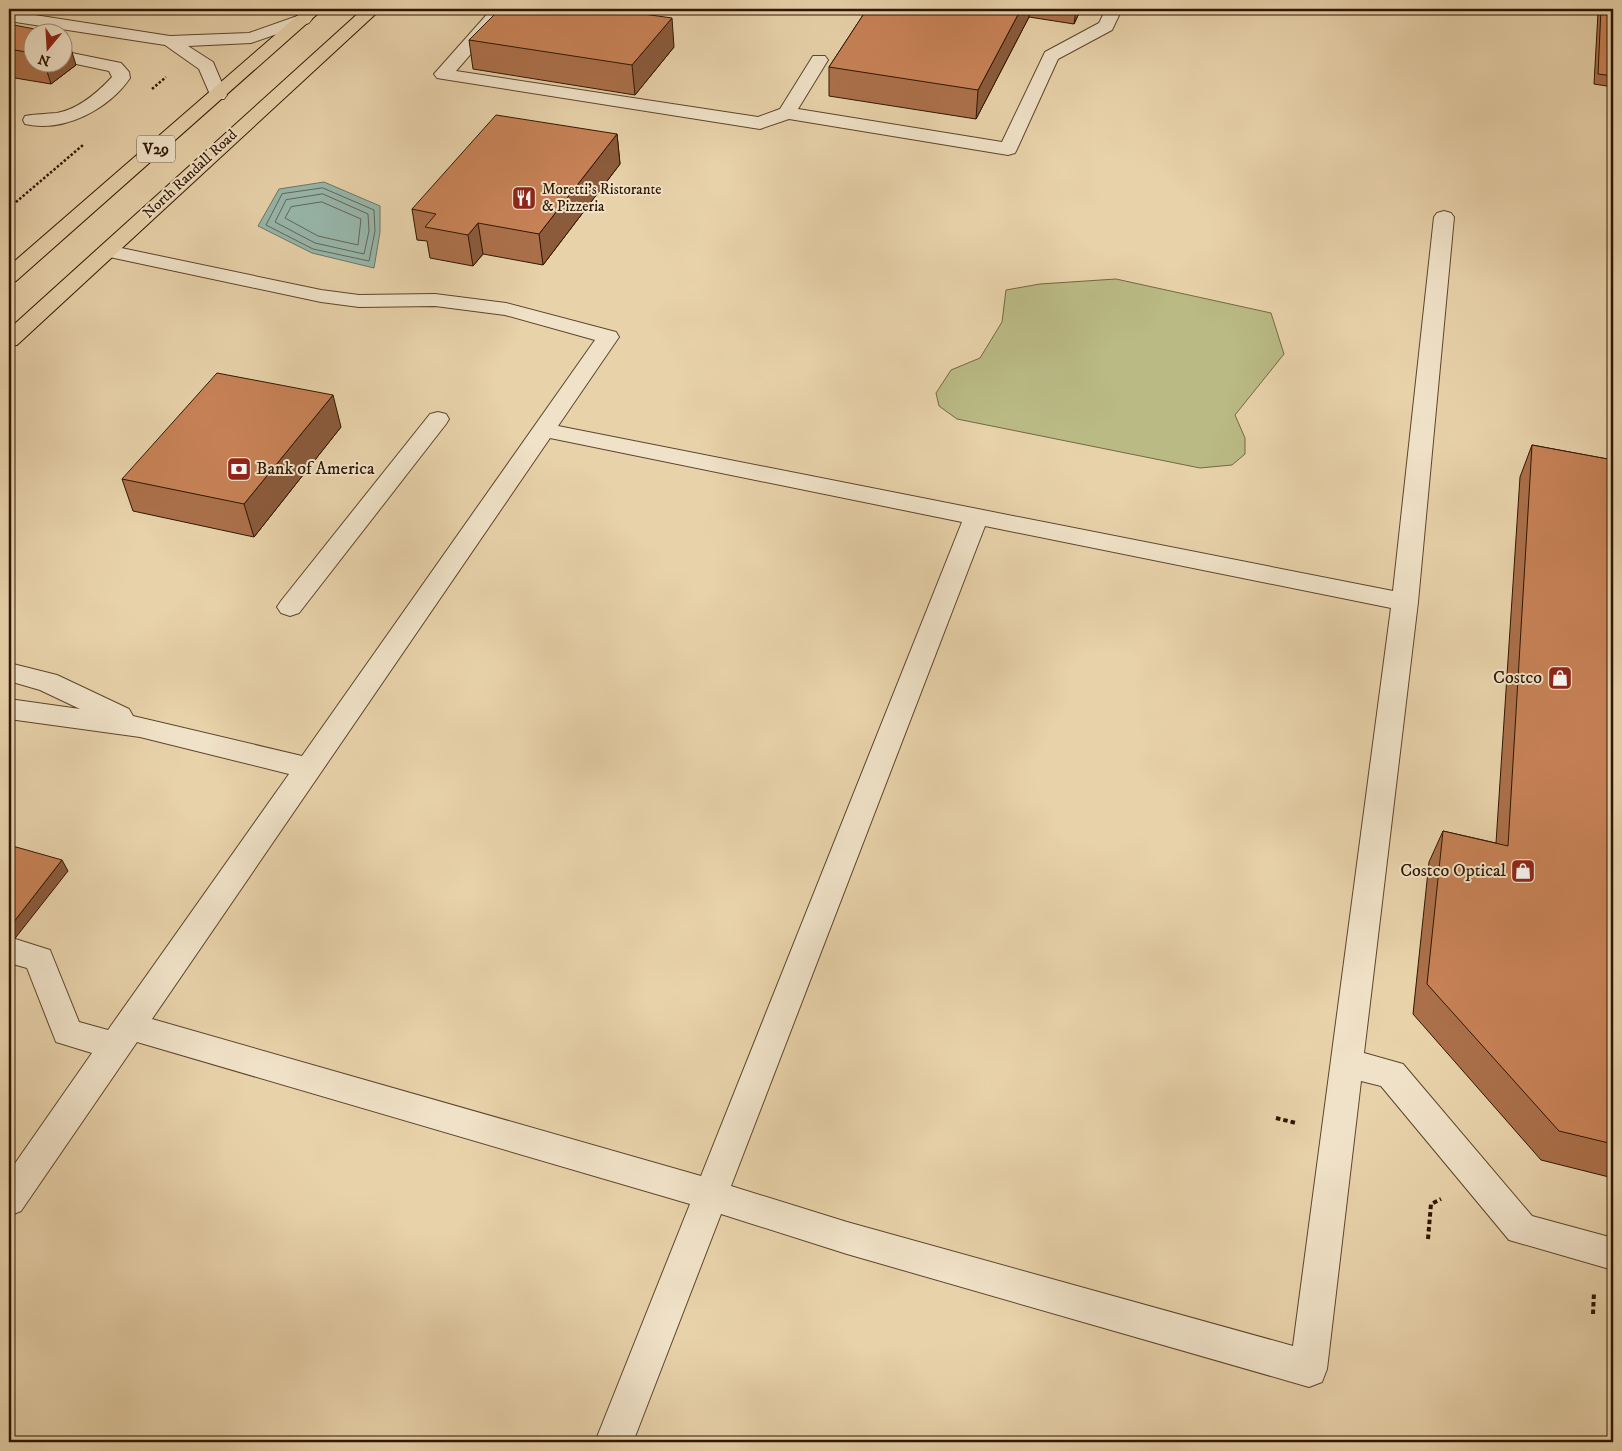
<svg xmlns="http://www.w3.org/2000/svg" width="1622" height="1451" font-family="'IM FELL DW Pica',serif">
  <rect width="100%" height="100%" fill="#e8d2aa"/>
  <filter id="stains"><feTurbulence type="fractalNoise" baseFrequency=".004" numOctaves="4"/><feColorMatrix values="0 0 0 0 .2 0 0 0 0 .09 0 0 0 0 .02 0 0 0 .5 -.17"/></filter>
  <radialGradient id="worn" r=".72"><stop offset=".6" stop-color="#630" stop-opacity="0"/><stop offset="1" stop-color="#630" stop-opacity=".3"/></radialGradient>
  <polygon fill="#baba85" stroke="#746842" points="1116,279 1271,313 1284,354 1235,415 1245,438 1245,454 1232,465 1200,468 957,419 939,406 936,393 951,370 980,358 1002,322 1006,290 1040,284"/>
  <polygon fill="#97b7ac" stroke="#6d7767" points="324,182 380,206 380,232 374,268 312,253 258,226 279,189"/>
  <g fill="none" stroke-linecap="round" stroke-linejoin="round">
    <g stroke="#636656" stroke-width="1">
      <polygon points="323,188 374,210 375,231 369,261 313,249 266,225 282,194"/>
      <polygon points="323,194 368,214 369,231 364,254 315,243 275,222 286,200"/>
      <polygon points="322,202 361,219 358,245 318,236 285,218 291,207"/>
    </g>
    <defs>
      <g id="minor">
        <polygon points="1106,9 1122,9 1112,30 1058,59 1017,149 1015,153 1008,155 789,119 760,129 443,79 437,78 434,74 489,12 501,12 504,16 456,71 758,117 780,109 813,56 825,56 828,60 798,109 1002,142 1045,52 1099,23"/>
        <polygon points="9,11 170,36 249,33 303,14 309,15 312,19 309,23 251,43 188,46 213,62 227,95 224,99 212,99 199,69 165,45 9,21"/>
        <path d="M62 51 121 63 129 72 130 78C109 109 64 133 25 124L23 120 25 116C36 114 46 114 57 113 79 109 97 93 112 77L109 71 62 61Z"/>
        <path d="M1444 211 1451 213 1454 217 1418 602 1364 1053 1403 1064 1532 1216 1613 1238V1270L1509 1240 1381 1086 1361 1081 1327 1369 1322 1382 1309 1387 847 1254 721 1214 633 1442H595L690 1204 137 1042 21 1211 9 1216V1172L92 1053 56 1042 27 968 9 963V937L50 950 79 1022 108 1030 289 774 140 737 9 719V699L80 709 40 690 9 681V663L57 675 129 709 133 716 302 756 595 340 505 315 435 306 359 307 321 302 100 255 97 251 100 247 107 245 321 290 359 295 435 294 506 303 616 332 619 337 558 426 1393 591 1434 217 1437 213ZM550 438 962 522 701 1176 152 1019ZM985 526 1391 608 1293 1346 847 1222 731 1186Z"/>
        <polygon points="438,412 446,414 449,419 446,424 299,613 290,616 281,613 277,607 281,601 430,414"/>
      </g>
      <g id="major">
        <polygon points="305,9 323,9 16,281 9,283 9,266"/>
        <polygon points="363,9 381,9 17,345 9,346 9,329"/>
      </g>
    </defs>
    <use href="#minor" stroke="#5d452a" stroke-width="2"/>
    <use href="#major" stroke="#2f1600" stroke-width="2"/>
    <g stroke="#2f1600" stroke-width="2.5" stroke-dasharray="2.5 2" stroke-linecap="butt">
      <polyline points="152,89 166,77"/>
      <polyline points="9,208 83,145"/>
    </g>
    <g stroke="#2f1600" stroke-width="4" stroke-dasharray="4.5 3" stroke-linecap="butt">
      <polyline points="1276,1118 1296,1123"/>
      <polyline points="1428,1239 1431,1204 1441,1199"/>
      <polyline points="1593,1314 1594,1292"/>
    </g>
    <use href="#minor" fill="#f0e2c8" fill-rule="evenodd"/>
    <use href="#major" fill="#e8d2aa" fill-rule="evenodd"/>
  </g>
  <g fill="#ab704a" stroke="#2f1600">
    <polygon points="867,9 1081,9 1074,24 1029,17 976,119 829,96 829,67"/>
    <polygon points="1600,9 1613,9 1613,87 1594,84 1598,13"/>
    <polygon points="9,27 32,32 32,62 62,62 76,65 51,84 9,77"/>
    <polygon points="469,40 674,47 635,95 473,69"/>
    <polygon points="617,134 620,164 543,265 483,254 473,266 430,258 427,241 417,240 412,209"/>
    <polygon points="341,427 254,537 133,511 122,479"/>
    <polygon points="1532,445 1613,460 1613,1178 1541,1160 1413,1014 1429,862 1443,831 1496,843 1520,477"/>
  </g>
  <g fill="#8b5b3c" stroke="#2f1600">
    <polygon points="1021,9 1030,9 1029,17 976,119 978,90"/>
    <polygon points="1076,9 1081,9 1074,24"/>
    <polygon points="672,18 674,47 635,95 632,65"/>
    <polygon points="67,36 76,65 51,84 44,62 62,62 62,39"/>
    <polygon points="617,134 620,164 543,265 539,234"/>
    <polygon points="478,223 483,254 473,266 468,235"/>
    <polygon points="333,395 341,427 254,537 244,504"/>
    <polygon points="62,860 68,871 9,946 9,928"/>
  </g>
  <g fill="#c78256" stroke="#2f1600">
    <polygon points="500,9 608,9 672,18 632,65 469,40"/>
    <polygon points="867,9 1021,9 978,90 829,67"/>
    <polygon points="1601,9 1613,9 1613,76 1598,74"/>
    <polygon points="14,25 50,32 32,32 32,53 9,49 9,27 11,27"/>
    <polygon points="62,35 67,36 62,39"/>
    <polygon points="496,115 617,134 539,234 478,223 468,235 425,227 436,214 412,209"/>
    <polygon points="217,373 333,395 244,504 122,479"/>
    <polygon points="1532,445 1613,460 1613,1144 1559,1131 1427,984 1443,831 1508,846"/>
    <polygon points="9,845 62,860 9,928"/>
  </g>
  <defs>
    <symbol id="restaurant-square" viewBox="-11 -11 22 22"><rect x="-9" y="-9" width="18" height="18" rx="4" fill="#8f2418" stroke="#f0e2c8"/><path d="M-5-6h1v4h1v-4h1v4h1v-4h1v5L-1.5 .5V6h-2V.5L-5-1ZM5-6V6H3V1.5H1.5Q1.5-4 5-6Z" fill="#fff"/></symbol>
    <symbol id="bank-square" viewBox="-11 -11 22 22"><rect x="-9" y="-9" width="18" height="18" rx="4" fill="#8f2418" stroke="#f0e2c8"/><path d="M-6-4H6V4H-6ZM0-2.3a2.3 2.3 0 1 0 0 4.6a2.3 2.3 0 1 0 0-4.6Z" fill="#fff"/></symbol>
    <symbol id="shop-square" viewBox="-11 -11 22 22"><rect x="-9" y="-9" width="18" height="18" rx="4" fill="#8f2418" stroke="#f0e2c8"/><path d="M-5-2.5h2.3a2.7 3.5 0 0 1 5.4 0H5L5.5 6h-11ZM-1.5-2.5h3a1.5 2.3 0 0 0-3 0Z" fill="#fff"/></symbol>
  </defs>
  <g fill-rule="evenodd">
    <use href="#restaurant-square" x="510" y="184" width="28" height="28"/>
    <use href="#bank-square" x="225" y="455" width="28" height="28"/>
    <use href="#shop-square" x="1546" y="664" width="28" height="28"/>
    <use href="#shop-square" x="1509" y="857" width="28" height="28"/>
  </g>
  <g text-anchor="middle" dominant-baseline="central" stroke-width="4" stroke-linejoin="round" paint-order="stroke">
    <g font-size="15" fill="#2f1600" stroke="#f0e2c8">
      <text transform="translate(190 174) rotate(-43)">North Randall Road</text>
    </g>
    <g font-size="15" fill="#2f1600" stroke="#f0e2c8" text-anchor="start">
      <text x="542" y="189">Moretti's Ristorante<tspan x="542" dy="17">&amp; Pizzeria</tspan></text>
    </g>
    <rect fill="#f0e2c8" stroke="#69533c" stroke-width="1" x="137" y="135.5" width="38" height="27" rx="4"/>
    <g font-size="16" font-weight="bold" fill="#2f1600">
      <text x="156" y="149">V29</text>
    </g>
    <g font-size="18" fill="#2f1600" stroke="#f0e2c8" text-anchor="end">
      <text x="256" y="469" text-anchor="start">Bank of America</text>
      <text x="1542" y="678">Costco</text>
      <text x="1506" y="871">Costco Optical</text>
    </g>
  </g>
  <rect width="1622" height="1451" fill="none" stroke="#e8d2aa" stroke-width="30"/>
  <rect x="10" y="10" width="1602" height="1431" fill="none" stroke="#2f1600" stroke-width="2.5"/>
  <rect x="15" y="15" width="1592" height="1421" fill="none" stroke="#2f1600"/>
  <g transform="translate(48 48) rotate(198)"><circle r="24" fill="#f0e2c8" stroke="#a39078"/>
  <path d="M0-4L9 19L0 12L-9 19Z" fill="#8f2418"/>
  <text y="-8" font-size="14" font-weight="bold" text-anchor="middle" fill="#2f1600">N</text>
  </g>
  <rect width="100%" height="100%" filter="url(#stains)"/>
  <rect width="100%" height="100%" fill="url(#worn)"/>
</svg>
